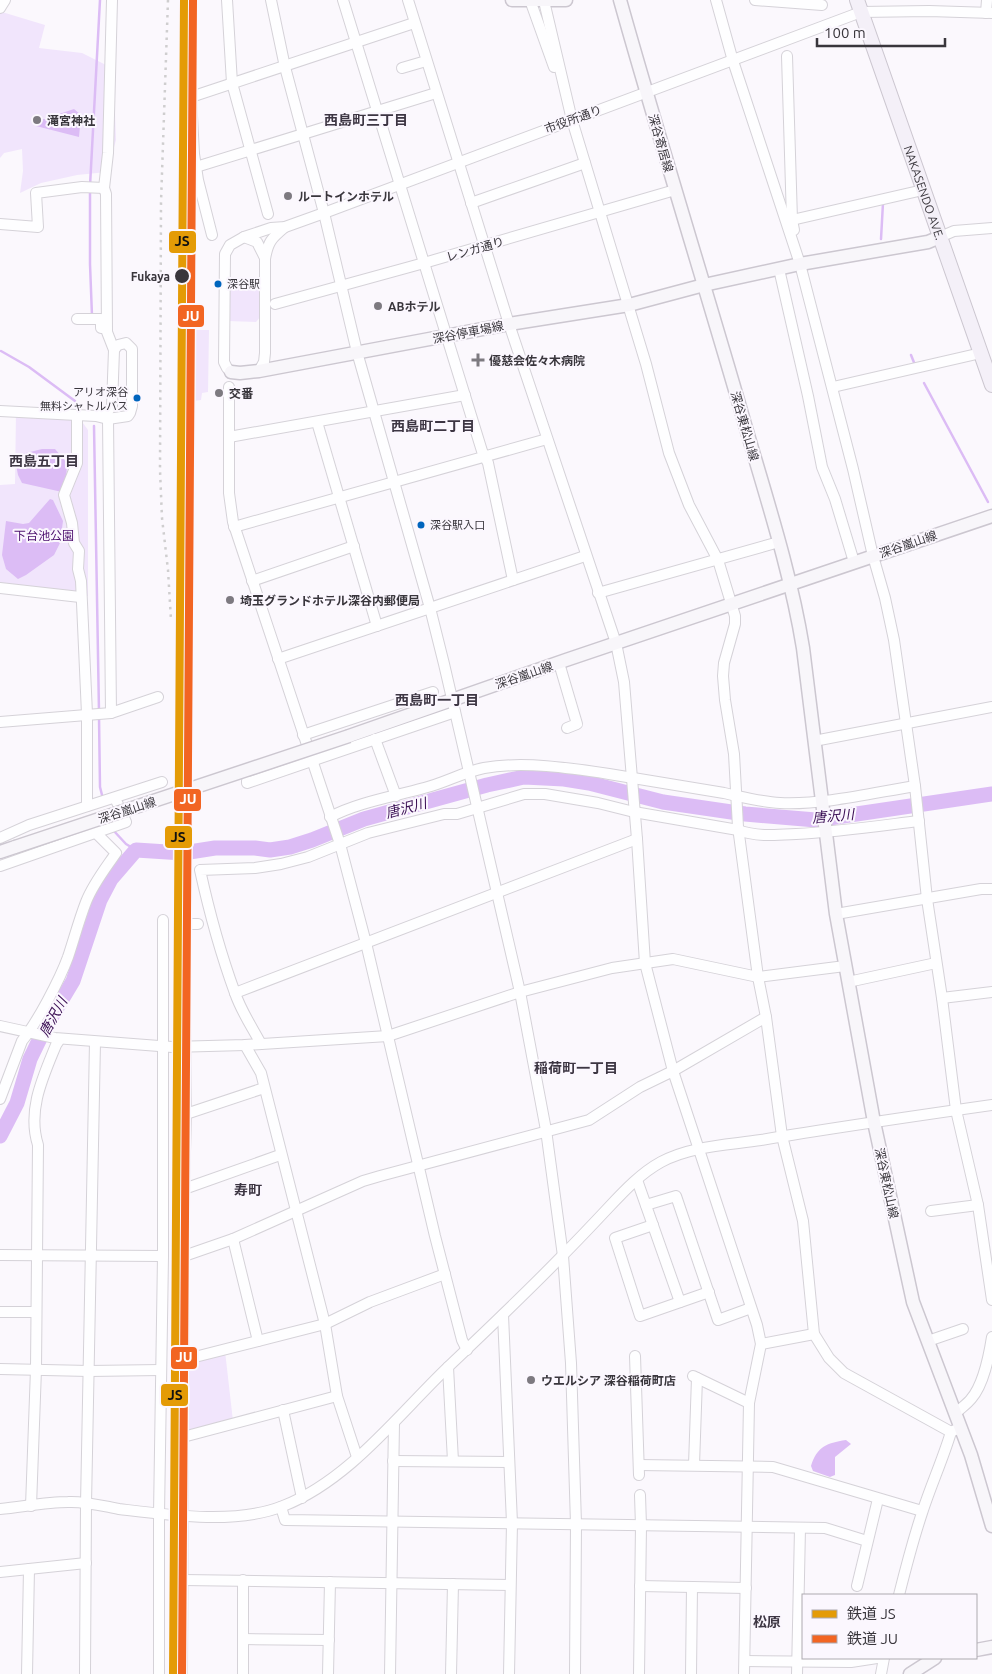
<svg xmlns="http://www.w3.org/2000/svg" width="992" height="1674" font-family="Ubuntu,'Noto Sans JP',sans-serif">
  <rect width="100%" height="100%" fill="#fbf8fd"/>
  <g fill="#f1e5fc">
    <polygon points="2,12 45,25 39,48 82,53 108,66 114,85 116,140 107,172 77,175 41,183 20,193 23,171 22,149 4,153 0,158 0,13"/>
    <polygon points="234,286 258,287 260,288 261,316 256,322 228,321 229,290"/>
    <polygon points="193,330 209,330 208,392 202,393 201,400 193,401"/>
    <polygon points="16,412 77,415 88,430 88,596 76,597 0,588 0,485 15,484"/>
    <polygon points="225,1351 233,1421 185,1434 185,1362"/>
  </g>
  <g fill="#dcbcf5">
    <polygon points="74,109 81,115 79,137 36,126 35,122 37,119 51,119 56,115"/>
    <polygon points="42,449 55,449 67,463 66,483 62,492 22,483 18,475 16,464 22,454"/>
    <polygon points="50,499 53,500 63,521 60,543 54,555 26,575 18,579 6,569 2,555 6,521 23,524 29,523"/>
    <path d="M846 1440 851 1444 835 1457V1475L830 1477 813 1471 811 1466C817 1447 826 1443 846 1440Z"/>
  </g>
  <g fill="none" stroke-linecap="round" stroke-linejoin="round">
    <g stroke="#dcbcf5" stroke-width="2.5">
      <polyline points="90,186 100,0"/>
      <polyline points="90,191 90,264 92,316"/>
      <polyline points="881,239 883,203"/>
      <polyline points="1,351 29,367 75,401"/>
      <polyline points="911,355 915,365"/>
      <polyline points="924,383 988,502"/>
      <polyline points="94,426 99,712"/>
      <polyline points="99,717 100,787 103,799"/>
      <polyline points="113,830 126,844 136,850"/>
    </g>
    <polyline stroke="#dcbcf5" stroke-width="15" points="0,1136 17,1103 30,1059 46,1026 73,981 100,900 111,879 136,850 183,853 215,848 255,848 270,850 290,847 312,840 364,819 487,785 524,777 564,779 589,783 663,802 745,814 816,820 992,794"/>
    <defs>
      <g id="minor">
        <polyline points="112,0 108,153 104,188 106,194 107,332 114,350"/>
        <polyline points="191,0 191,97"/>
        <polyline points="227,0 232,83 268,214"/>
        <polyline points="271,0 285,67 324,213 357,352 430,608 444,664 520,992 546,1130 563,1256 571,1363 576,1524 575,1674"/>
        <polyline points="343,0 482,451 488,463 513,580"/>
        <polyline points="408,0 509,324 616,643 624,682 637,839 645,963 673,1071 757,1325 761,1344 749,1403 744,1674"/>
        <polyline points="530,0 554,67"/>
        <polyline points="716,0 733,61 800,264 853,469 873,556 885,598 894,640 915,786 927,899 942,998 956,1110 978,1205 992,1300"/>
        <polyline points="755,0 822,5"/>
        <polyline points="544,1 572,120 646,364 669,453 689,505 718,560 735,616 735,624 724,663 723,676 725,700 734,754 738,827 758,977 766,1017 782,1136 803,1221 814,1334 829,1358 844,1373 951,1432"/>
        <polyline points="0,8 5,0"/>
        <polyline points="986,13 987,0"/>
        <polyline points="787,56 792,220 794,230"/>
        <polyline points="402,68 426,61"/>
        <polyline points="196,167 436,93"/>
        <polyline points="471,203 585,163"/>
        <polyline points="792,220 923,190"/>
        <polyline points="0,224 38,227 36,193 82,187 104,188"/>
        <polyline points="212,235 198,180 194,154 191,97 414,23"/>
        <polyline points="244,237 257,242 265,258"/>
        <polyline points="940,237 954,231 992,228"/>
        <polyline points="779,269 808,396 822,467 835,499 854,562"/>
        <polyline points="275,304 424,263 675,190"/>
        <polyline points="77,319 101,319 101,328 104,327"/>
        <path d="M259 371 264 362 265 353V259C268 241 272 238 285 227"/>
        <polyline points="231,372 227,368 224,362 225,254 230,245 244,237 271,228 285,227 324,213 861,12 929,11 992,13"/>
        <polyline points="229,387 229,493 233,522 340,844 366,943 435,1236 462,1340 467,1350"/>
        <polyline points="833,387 981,353"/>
        <polyline points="0,411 96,416 108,419 128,416 130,413 132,406 132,349 126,343 118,345 114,350 112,406 108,411 96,416"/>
        <polyline points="77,415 77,463 64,495 72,523 74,543 79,551 78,569 81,581 87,714 87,806"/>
        <polyline points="108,419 111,713"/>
        <polyline points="317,422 377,626"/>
        <polyline points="229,437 465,395"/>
        <polyline points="234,527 547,439"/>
        <polyline points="252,581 354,546"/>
        <polyline points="0,588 80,597"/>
        <polyline points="598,593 779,542"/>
        <polyline points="278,659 585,556"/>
        <polyline points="559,663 577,724 567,728"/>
        <polyline points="0,722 111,713 158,697"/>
        <polyline points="303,735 433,692"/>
        <polyline points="375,739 396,796"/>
        <polyline points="814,741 992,707"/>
        <polyline points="247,781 247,783 455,712"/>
        <path d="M330 817C359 802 392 797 424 788 445 783 463 772 484 768 523 761 570 768 609 774 647 780 686 787 724 793 743 797 761 802 780 803 823 805 872 793 915 786"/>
        <polyline points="0,838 29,825 162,782"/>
        <polyline points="0,866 126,822 115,798"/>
        <polyline points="836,914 981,889 992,889"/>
        <polyline points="848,982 936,963"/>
        <polyline points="235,993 637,839"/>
        <polyline points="942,998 992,992"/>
        <polyline points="0,1026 55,1038 172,1047 245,1045 388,1036 520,992 612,968 673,959 758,977 845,966"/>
        <path d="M261 1044C252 1027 241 1011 235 993 220 952 209 911 200 870L255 868 281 864 308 857 368 833 444 814H457L524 794H545L598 803 634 812 738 830C756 837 777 835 796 834 837 832 878 826 919 821"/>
        <polyline points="245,1045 261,1073 325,1324 337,1396 357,1457"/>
        <path d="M0 1099 22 1041C37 1023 60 979 68 957 74 939 79 920 86 902 93 884 105 869 116 853L95 832"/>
        <polyline points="186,1114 264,1088"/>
        <polyline points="637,1180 680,1302"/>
        <polyline points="184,1189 280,1155"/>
        <polyline points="646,1205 676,1196 718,1320 751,1308"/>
        <polyline points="931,1211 978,1205"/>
        <polyline points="653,1225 615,1238 640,1316 709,1292"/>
        <polyline points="233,1239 258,1341"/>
        <polyline points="0,1255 163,1256"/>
        <polyline points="184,1256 233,1239 363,1181 380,1176 589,1120 640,1087 673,1071 766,1017"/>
        <polyline points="0,1312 36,1312"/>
        <polyline points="503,1315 512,1523 509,1674"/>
        <polyline points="928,1341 963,1329"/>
        <polyline points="761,1344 814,1334"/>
        <polyline points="635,1356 639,1475"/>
        <polyline points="183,1360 325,1324 370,1302 445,1274"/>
        <polyline points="448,1367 453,1461"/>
        <polyline points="0,1369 89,1371 161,1370"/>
        <polyline points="693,1376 749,1403"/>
        <polyline points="283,1410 302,1498"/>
        <path d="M956 1413C961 1408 967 1404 971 1399 984 1384 989 1356 992 1337"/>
        <polyline points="183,1437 337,1396"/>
        <polyline points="393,1461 509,1462"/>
        <polyline points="639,1465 773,1467 922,1511"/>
        <polyline points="694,1465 697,1378"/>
        <path d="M31 1506 36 1369 38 1145C27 1110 43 1077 56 1045L60 1039"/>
        <polyline points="281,1507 285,1520 825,1528 867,1541"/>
        <path d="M0 1509C22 1507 46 1502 68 1502 84 1501 103 1506 119 1509 168 1515 236 1525 283 1506 348 1481 398 1415 447 1368 486 1331 525 1294 562 1256 578 1240 594 1223 609 1207 625 1190 641 1173 661 1162 690 1146 728 1145 761 1140 838 1127 915 1116 992 1105"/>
        <polyline points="0,1572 86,1563"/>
        <polyline points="183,1580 510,1585"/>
        <polyline points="640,1586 746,1588"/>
        <polyline points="857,1586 878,1499"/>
        <path d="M899 1595C906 1567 913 1540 922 1513 931 1485 943 1459 951 1432L955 1430"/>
        <polyline points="243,1639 329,1640"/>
        <polyline points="745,1661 851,1662 877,1658"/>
        <polyline points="27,1674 29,1569"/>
        <polyline points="85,1674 86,1504 95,1042"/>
        <polyline points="159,1674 159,1514 163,1256 163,920"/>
        <polyline points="182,1674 184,1189 186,1114 184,928 185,924 198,924"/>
        <polyline points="243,1674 243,1580"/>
        <polyline points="328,1674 330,1582"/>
        <polyline points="390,1674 394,1423"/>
        <polyline points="451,1674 453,1584"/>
        <polyline points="639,1674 641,1526 640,1495"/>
        <polyline points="691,1674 692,1587"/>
        <polyline points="797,1674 800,1528"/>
        <polyline points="881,1674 884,1658"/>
      </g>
      <g id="major">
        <polyline points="512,0 566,0"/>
        <path d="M620 0C659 139 702 276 742 414 764 491 790 568 803 648L836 914 874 1122 913 1302 971 1455 992 1526"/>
        <polyline points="231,372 240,373 259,371 509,324 629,305 704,285 800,264 928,242 940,237"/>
        <polyline points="349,736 566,660 992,516"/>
        <polyline points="0,852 15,847"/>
        <polyline points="976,1650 992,1647"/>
        <polyline points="910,1674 935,1658"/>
      </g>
      <g id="highway">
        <path id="s1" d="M857 0 992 385"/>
      </g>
    </defs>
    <use href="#minor" stroke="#d5d2d8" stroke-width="12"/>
    <use href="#major" stroke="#ccc7d0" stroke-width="15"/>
    <use href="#highway" stroke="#ccc7d0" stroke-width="16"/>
    <use href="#minor" stroke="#fefeff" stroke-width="10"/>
    <use href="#major" stroke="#f8f6fa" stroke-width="12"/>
    <use href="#highway" stroke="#f4f0f8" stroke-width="14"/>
    <polyline stroke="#cfcecf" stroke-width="2.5" stroke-dasharray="2.5 5" stroke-linecap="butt" points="168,0 161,202 160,470 162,518 168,570 171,620"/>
    <defs>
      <polyline id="major-bridge" points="15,847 349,736"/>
    </defs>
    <use href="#major-bridge" stroke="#ccc7d0" stroke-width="15" stroke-linecap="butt"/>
    <use href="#major-bridge" stroke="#f8f6fa" stroke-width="12"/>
    <defs>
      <polyline id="rail-1" points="173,1674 184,0"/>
      <polyline id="rail-2" points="182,1674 193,0"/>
    </defs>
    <use href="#rail-1" stroke="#fbf7fe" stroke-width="11"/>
    <use href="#rail-2" stroke="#fbf7fe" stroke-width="11"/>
    <use href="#rail-1" stroke="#e49b06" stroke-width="8"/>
    <use href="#rail-2" stroke="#f26522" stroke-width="8"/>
  </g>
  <g fill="#7d7a80" stroke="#fbf7fe" stroke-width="2">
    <circle cx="37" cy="120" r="5"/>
    <circle cx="288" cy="196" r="5"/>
    <circle cx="378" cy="306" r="5"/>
    <path d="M475.5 352.5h5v5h5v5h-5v5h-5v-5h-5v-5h5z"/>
    <circle cx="219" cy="393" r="5"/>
    <circle cx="230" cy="600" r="5"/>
    <circle cx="531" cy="1380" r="5"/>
  </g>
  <circle fill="#39363c" stroke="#fbf7fe" stroke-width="2" cx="182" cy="276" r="8"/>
  <g fill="#0065bd" stroke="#fbf7fe" stroke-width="2">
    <circle cx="218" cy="284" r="4.5"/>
    <circle cx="137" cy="398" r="4.5"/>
    <circle cx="421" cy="525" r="4.5"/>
  </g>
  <g text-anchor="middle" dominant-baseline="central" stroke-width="4" stroke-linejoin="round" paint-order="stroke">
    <g font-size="11" fill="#39363c" stroke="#fbf7fe" text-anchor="start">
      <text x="227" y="284">深谷駅</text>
      <text x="128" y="392" text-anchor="end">アリオ深谷<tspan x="128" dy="14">無料シャトルバス</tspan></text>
      <text x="430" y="525">深谷駅入口</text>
    </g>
    <g font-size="12" fill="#39363c" stroke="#fbf7fe">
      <text transform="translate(573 119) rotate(-20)">市役所通り</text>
      <text transform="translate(661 143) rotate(74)">深谷寄居線</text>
      <text stroke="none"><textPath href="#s1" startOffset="204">NAKASENDO AVE.</textPath></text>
      <text transform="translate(475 249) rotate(-16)">レンガ通り</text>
      <text transform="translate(468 332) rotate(-11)">深谷停車場線</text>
      <text transform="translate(745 426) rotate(74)">深谷東松山線</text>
      <text transform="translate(908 544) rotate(-19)">深谷嵐山線</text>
      <text transform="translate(524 675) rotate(-19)">深谷嵐山線</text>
      <text transform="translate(127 810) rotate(-18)">深谷嵐山線</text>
      <text transform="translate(887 1183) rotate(78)">深谷東松山線</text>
    </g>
    <g font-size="12" font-weight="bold" fill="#39363c" stroke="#fbf7fe" text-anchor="start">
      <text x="47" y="120">滝宮神社</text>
      <text x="298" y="196">ルートインホテル</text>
      <text x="388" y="306">ABホテル</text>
      <text x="489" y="360">優慈会佐々木病院</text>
      <text x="229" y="393">交番</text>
      <text x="240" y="600">埼玉グランドホテル深谷内郵便局</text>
      <text x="541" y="1380">ウエルシア 深谷稲荷町店</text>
    </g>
    <g font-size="12" font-weight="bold" fill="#39363c" stroke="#fbf7fe" text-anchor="end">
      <text x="170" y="276">Fukaya</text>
    </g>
    <g font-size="12" fill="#4c106e" stroke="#fbf7fe">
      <text x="44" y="535">下台池公園</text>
    </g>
    <g font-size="14" font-weight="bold" fill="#3d3643" stroke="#fbf7fe">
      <text x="366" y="120">西島町三丁目</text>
      <text x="433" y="426">西島町二丁目</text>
      <text x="44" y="461">西島五丁目</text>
      <text x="437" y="700">西島町一丁目</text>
      <text x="576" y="1068">稲荷町一丁目</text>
      <text x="248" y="1190">寿町</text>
      <text x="767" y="1622">松原</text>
    </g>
    <g font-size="14" font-style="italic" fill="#3a0e54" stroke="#fbf7fe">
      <text transform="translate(406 808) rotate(-15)">唐沢川</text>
      <text transform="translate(833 816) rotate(-5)">唐沢川</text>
      <text transform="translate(53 1017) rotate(-61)">唐沢川</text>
    </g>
  </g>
  <g stroke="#fbf7fe" stroke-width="2">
    <rect x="168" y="230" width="29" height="24" rx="5" fill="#e49b06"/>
    <rect x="177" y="304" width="28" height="24" rx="5" fill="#f26522"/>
    <rect x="173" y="788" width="29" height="24" rx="5" fill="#f26522"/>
    <rect x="164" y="825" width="29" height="24" rx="5" fill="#e49b06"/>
    <rect x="170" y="1346" width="28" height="24" rx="5" fill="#f26522"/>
    <rect x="160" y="1383" width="29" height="24" rx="5" fill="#e49b06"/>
  </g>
  <g font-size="14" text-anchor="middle" font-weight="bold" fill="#fff">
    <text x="191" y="321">JU</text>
    <text x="188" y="804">JU</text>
    <text x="184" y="1362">JU</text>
  </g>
  <g font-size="14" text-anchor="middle" font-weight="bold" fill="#111">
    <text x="182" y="246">JS</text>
    <text x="178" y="842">JS</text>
    <text x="175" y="1400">JS</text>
  </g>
  <rect x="802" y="1594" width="175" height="65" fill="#fbf7fe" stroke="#adaab0"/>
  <rect x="812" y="1610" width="25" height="8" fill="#e49b06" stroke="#adaab0"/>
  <text x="847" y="1619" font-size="15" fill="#39363c">鉄道 JS</text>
  <rect x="812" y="1635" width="25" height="8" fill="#f26522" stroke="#adaab0"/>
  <text x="847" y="1644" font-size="15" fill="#39363c">鉄道 JU</text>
  <path d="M817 38v8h128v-8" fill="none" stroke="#39363c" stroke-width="2.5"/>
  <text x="824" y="38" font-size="15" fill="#39363c" stroke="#fbf7fe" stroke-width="4" paint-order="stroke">100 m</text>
</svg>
